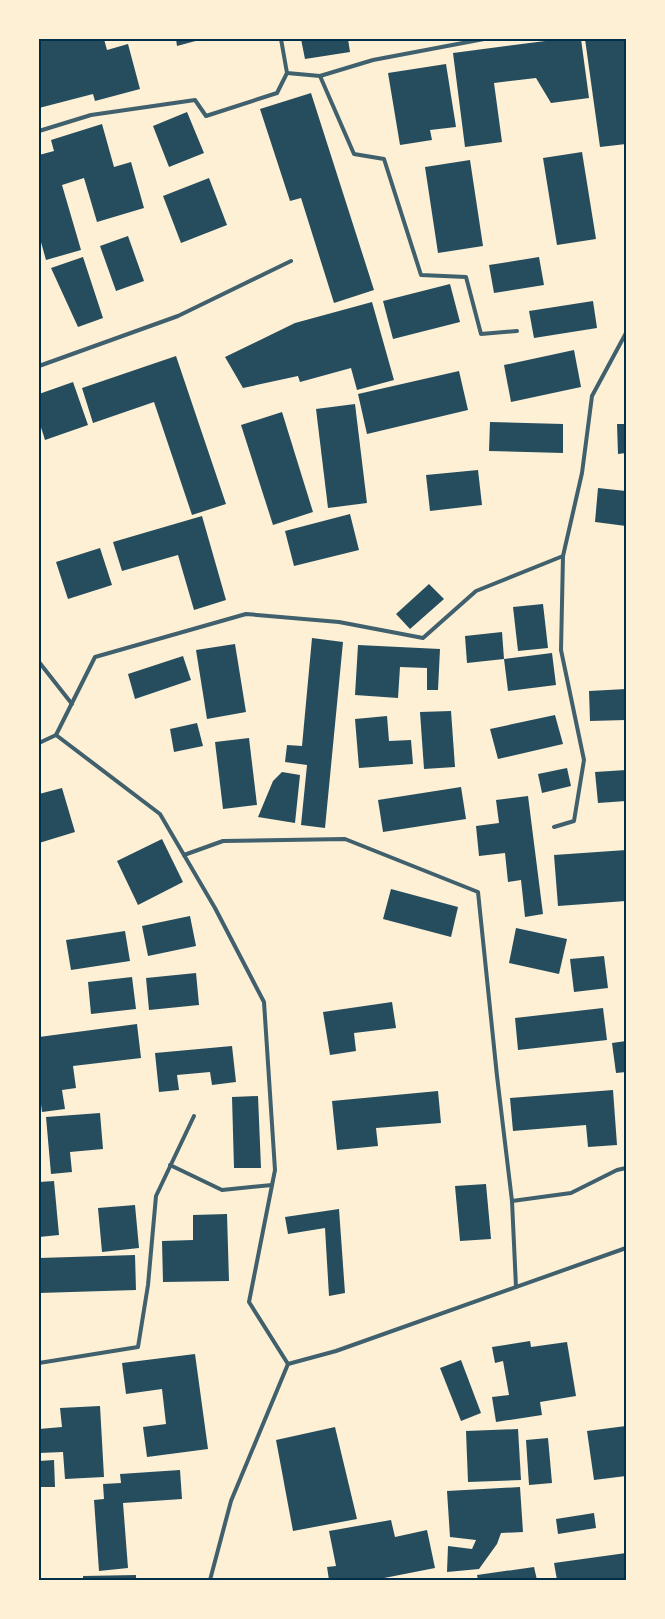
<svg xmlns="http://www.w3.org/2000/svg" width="665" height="1619" font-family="Manrope,sans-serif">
  <rect width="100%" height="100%" fill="#fdf0d5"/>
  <g fill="#264d5e">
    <polygon points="39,39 104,39 107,50 128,44 140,89 95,101 93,94 39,108"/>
    <polygon points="176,39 203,39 177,46"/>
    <polygon points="301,39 348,39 350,52 305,59"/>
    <polygon points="561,39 581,39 589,98 551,103 536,78 494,83 502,142 465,147 453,53"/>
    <polygon points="585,39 625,39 626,144 600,147"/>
    <polygon points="446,64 456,127 430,130 432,140 400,145 388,73"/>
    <polygon points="311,93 374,290 334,303 301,198 290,201 260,109"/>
    <polygon points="187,112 204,153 169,167 153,126"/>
    <polygon points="102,124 114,167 131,162 144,208 97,222 84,178 62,185 81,250 46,260 39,235 39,155 54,151 51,140"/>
    <polygon points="582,152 596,239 557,245 543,158"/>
    <polygon points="470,160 483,246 438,253 425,167"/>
    <polygon points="209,178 227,225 181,243 163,196"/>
    <polygon points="128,236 144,281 116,291 100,246"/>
    <polygon points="83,257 103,318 78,327 51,268"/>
    <polygon points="539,257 544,285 494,293 489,265"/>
    <polygon points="450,284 460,322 393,339 383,301"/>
    <polygon points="593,301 597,328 534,338 529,311"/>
    <polygon points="372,302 394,380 357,390 351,368 300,382 298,376 243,388 225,357 295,323"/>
    <polygon points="574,350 581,387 511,402 504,365"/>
    <polygon points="176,356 226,504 192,515 154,402 93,423 82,388"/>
    <polygon points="459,371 468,410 367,434 358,394"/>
    <polygon points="73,382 88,425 45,440 39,421 39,394"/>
    <polygon points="355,404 367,503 328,508 316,409"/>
    <polygon points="282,412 313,512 273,525 241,425"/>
    <polygon points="490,422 563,424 563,453 489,451"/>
    <polygon points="617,424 626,424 626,453 618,454"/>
    <polygon points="478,470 482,505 430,511 426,475"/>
    <polygon points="598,488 626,491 626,526 595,522"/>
    <polygon points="350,514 359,550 294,566 285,531"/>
    <polygon points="202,516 226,600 194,610 178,555 122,571 113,542"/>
    <polygon points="100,548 112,585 68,599 56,562"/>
    <polygon points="429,584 444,599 410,629 396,614"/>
    <polygon points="543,604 548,648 518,651 513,607"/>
    <polygon points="502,632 504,659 467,663 465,636"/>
    <polygon points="312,638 343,642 325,828 301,825 307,765 285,762 287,745 302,746"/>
    <polygon points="235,644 246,712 207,719 196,650"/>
    <polygon points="358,645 440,649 438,690 427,690 427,668 400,667 398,698 355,695"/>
    <polygon points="552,653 556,685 508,691 504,659"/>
    <polygon points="183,656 191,680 135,699 128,674"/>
    <polygon points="626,689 626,720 590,721 589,691"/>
    <polygon points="451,711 455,767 424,769 420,712"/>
    <polygon points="555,715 563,744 498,759 490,729"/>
    <polygon points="387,716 389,741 411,740 413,764 359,768 355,719"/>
    <polygon points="197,723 203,746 174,752 170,729"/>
    <polygon points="249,738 257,805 223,809 215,742"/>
    <polygon points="567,768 571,786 542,793 538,774"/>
    <polygon points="626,770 626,801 598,803 595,772"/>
    <polygon points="282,772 300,775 295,823 258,817 273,781"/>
    <polygon points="461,787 466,819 383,832 378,800"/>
    <polygon points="62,788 75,832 39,843 39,794"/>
    <polygon points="528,796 543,914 525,917 521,880 508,882 505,853 479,856 476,826 499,823 496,800"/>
    <polygon points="162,839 183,882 138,905 117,861"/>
    <polygon points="626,850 626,901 558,906 554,855"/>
    <polygon points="391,889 458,907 451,937 383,919"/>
    <polygon points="190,916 196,946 148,956 142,926"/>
    <polygon points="516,928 567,939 559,974 509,963"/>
    <polygon points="125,931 130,961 71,970 66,940"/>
    <polygon points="604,956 608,988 574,992 570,959"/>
    <polygon points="196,973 199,1005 149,1010 146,978"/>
    <polygon points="132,977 136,1009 91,1014 88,982"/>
    <polygon points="392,1002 396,1028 354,1033 356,1051 330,1055 323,1012"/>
    <polygon points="603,1008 607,1040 518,1050 515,1018"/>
    <polygon points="137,1024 141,1058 73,1066 76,1088 62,1090 65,1109 42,1112 39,1089 39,1037"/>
    <polygon points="626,1041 626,1072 616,1073 612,1043"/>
    <polygon points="232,1046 236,1082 212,1085 210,1072 177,1075 179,1090 159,1092 155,1053"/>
    <polygon points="613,1090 617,1145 588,1147 586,1125 513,1131 510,1098"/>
    <polygon points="438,1091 441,1123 376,1128 378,1146 337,1150 332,1101"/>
    <polygon points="258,1096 261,1168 234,1168 232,1097"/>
    <polygon points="100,1113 103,1149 70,1152 72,1172 51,1174 46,1117"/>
    <polygon points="54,1181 59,1235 39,1237 39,1182"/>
    <polygon points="486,1184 491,1239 460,1241 455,1186"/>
    <polygon points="135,1205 139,1248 102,1252 98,1208"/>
    <polygon points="339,1209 345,1293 329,1296 325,1228 288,1234 285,1217"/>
    <polygon points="227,1214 229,1281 163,1282 162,1241 193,1240 193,1215"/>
    <polygon points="135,1255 136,1290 39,1293 39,1258"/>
    <polygon points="530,1341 531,1347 567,1342 576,1396 540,1402 542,1415 496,1422 492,1397 509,1395 503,1361 495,1363 492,1347"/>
    <polygon points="195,1354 208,1449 147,1457 143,1427 166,1424 162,1389 126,1394 122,1363"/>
    <polygon points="461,1360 481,1413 461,1421 440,1368"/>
    <polygon points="100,1406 104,1477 65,1479 63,1452 39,1453 39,1429 62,1427 60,1408"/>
    <polygon points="626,1426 626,1476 594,1480 587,1431"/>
    <polygon points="335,1427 357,1519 293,1531 276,1440"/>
    <polygon points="518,1429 521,1480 468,1482 466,1431"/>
    <polygon points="548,1438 552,1483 529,1485 526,1440"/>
    <polygon points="54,1460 55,1487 39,1487 39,1461"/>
    <polygon points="180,1470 182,1499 123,1503 128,1568 99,1571 94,1500 104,1499 103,1484 121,1483 120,1474"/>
    <polygon points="520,1487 523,1532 501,1533 497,1544 479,1569 447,1572 448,1546 472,1549 476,1540 450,1537 447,1491"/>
    <polygon points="594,1513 596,1528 558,1534 556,1519"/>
    <polygon points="391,1520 395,1537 427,1530 435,1568 374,1580 329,1580 327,1567 336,1566 329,1531"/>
    <polygon points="626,1553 626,1580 557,1580 554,1563"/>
    <polygon points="534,1567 537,1580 478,1580 477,1575"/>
    <polygon points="136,1575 136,1580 83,1580 83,1576"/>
  </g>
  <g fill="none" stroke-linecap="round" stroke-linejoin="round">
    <g stroke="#3f606c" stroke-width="4">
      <polyline points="281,39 287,73 320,76 354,154 384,159 421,275 466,277 481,334 517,331"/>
      <polyline points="320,76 373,60 484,39"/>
      <polyline points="39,131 91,115 195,100 206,116 277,93 287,73"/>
      <polyline points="39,366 178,316 291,261"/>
      <polyline points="39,662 72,704"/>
      <polyline points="56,735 160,814 215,908 264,1002 275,1170 249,1302 288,1364"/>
      <polyline points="39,743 56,735 95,657 246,614 339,622 423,638 476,591 563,556"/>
      <polyline points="554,827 574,821 584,760 561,650 563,556 582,473 592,396 626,333"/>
      <polyline points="184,855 223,841 345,839 478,892 497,1076 512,1201 516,1287"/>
      <polyline points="170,1165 222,1190 272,1185"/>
      <polyline points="512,1201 571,1193 617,1170 626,1168"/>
      <polyline points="39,1363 138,1347 148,1285 156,1196 194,1116"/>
      <polyline points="210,1580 231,1501 288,1364 336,1351 626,1248"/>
    </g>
  </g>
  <rect width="665" height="1619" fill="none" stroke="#fdf0d5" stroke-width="80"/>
  <rect x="40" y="40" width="585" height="1539" fill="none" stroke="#003049" stroke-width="2"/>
</svg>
